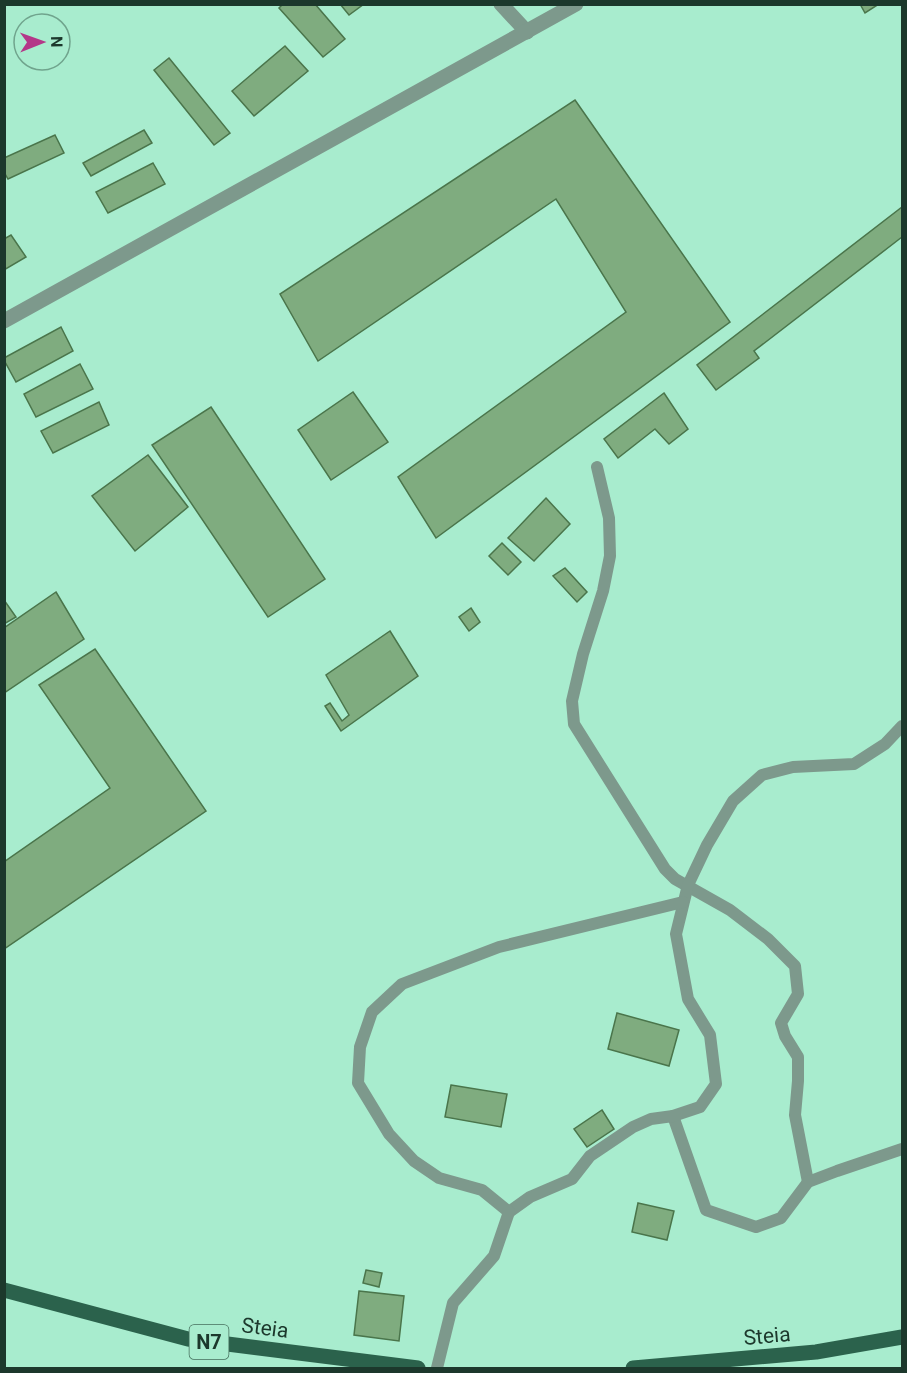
<svg xmlns="http://www.w3.org/2000/svg" width="907" height="1373" font-family="Roboto,sans-serif">
  <rect width="100%" height="100%" fill="#a8ecce"/>
  <g fill="#7fac7f" stroke="#4a754b" stroke-width="1.5">
    <polygon points="283,4 315,4 345,39 323,57 279,8"/>
    <polygon points="340,4 364,4 349,15"/>
    <polygon points="860,4 879,4 865,13"/>
    <polygon points="285,46 308,71 254,116 232,91"/>
    <polygon points="169,58 230,133 214,145 154,70"/>
    <polygon points="575,100 730,322 436,538 398,477 626,312 556,199 318,361 280,294"/>
    <polygon points="144,130 152,143 91,176 83,163"/>
    <polygon points="55,135 64,153 8,179 4,172 4,158"/>
    <polygon points="153,163 165,184 108,213 96,192"/>
    <polygon points="902,207 902,237 754,351 759,358 716,390 697,365"/>
    <polygon points="11,235 26,257 4,270 4,239"/>
    <polygon points="61,327 73,351 16,382 4,360 4,358"/>
    <polygon points="80,364 93,389 36,417 24,394"/>
    <polygon points="353,392 388,442 331,480 298,430"/>
    <polygon points="664,393 688,429 669,444 655,429 618,458 604,439"/>
    <polygon points="99,402 109,425 53,453 41,431"/>
    <polygon points="211,407 325,579 268,617 152,445"/>
    <polygon points="148,455 188,507 135,551 92,496"/>
    <polygon points="546,498 570,524 534,561 508,538"/>
    <polygon points="502,543 521,562 508,575 489,556"/>
    <polygon points="565,568 587,592 577,602 553,576"/>
    <polygon points="56,592 84,639 4,693 4,628"/>
    <polygon points="4,600 16,617 4,624"/>
    <polygon points="471,608 480,622 469,631 459,617"/>
    <polygon points="390,631 418,676 341,731 325,706 330,703 342,721 349,715 326,675"/>
    <polygon points="95,649 206,811 4,949 4,862 110,788 39,685"/>
    <polygon points="617,1013 679,1030 669,1066 608,1049"/>
    <polygon points="451,1085 507,1094 501,1127 445,1117"/>
    <polygon points="602,1110 614,1129 587,1147 574,1129"/>
    <polygon points="638,1203 674,1211 667,1240 632,1232"/>
    <polygon points="366,1270 382,1273 379,1287 363,1283"/>
    <polygon points="359,1291 404,1296 399,1341 354,1335"/>
  </g>
  <g fill="none" stroke-linecap="round" stroke-linejoin="round">
    <g stroke="#7d998c" stroke-width="12">
      <polyline points="597,467 609,518 610,556 603,591 583,654 572,701 574,724 665,869 675,879 730,910 768,939 795,966 798,994 781,1023 785,1036 798,1057 798,1081 795,1115 808,1182"/>
      <polyline points="673,1116 706,1210 756,1227 781,1218 808,1182 837,1171 902,1149"/>
      <polyline points="509,1212 530,1197 572,1179 590,1156 633,1127 651,1119 673,1116 700,1107 716,1084 710,1035 688,999 676,934 688,885 707,845 733,801 762,775 793,767 854,764 885,744 902,726"/>
      <polyline points="437,1368 453,1303 494,1256 509,1212 482,1190 439,1178 414,1161 389,1134 358,1083 360,1047 372,1012 402,984 499,947 683,902"/>
    </g>
    <g stroke="#7d998c" stroke-width="15">
      <polyline points="501,4 527,32"/>
      <polyline points="4,321 576,4"/>
    </g>
    <g stroke="#2b624c" stroke-width="15">
      <polyline points="4,1290 188,1339 418,1368"/>
      <polyline points="633,1368 816,1352 902,1337"/>
    </g>
  </g>
  <g text-anchor="middle" dominant-baseline="central" stroke-width="6" stroke-linejoin="round" paint-order="stroke">
    <rect fill="#a8ecce" stroke="#466e5d" stroke-width="1.5" x="189.5" y="1325" width="39" height="34" rx="4.5"/>
    <g font-size="20" font-weight="bold" fill="#1c382c">
      <text x="209" y="1342">N7</text>
    </g>
    <g font-size="21" fill="#1c382c" stroke="#a8ecce">
      <text transform="translate(265 1328) rotate(7)">Steia</text>
      <text transform="translate(767 1336) rotate(-5)">Steia</text>
    </g>
  </g>
  <rect width="907" height="1373" fill="none" stroke="#1c382c" stroke-width="12"/>
  <g transform="translate(42 42) rotate(89)"><circle r="28" fill="#a8ecce" stroke="#70a48d" stroke-width="1.5"/>
  <path d="M0-4.5L10 22L0 15L-10 22Z" fill="#b43788"/>
  <text y="-9" font-size="16" font-weight="bold" text-anchor="middle" fill="#1c382c">N</text>
  </g>
</svg>
